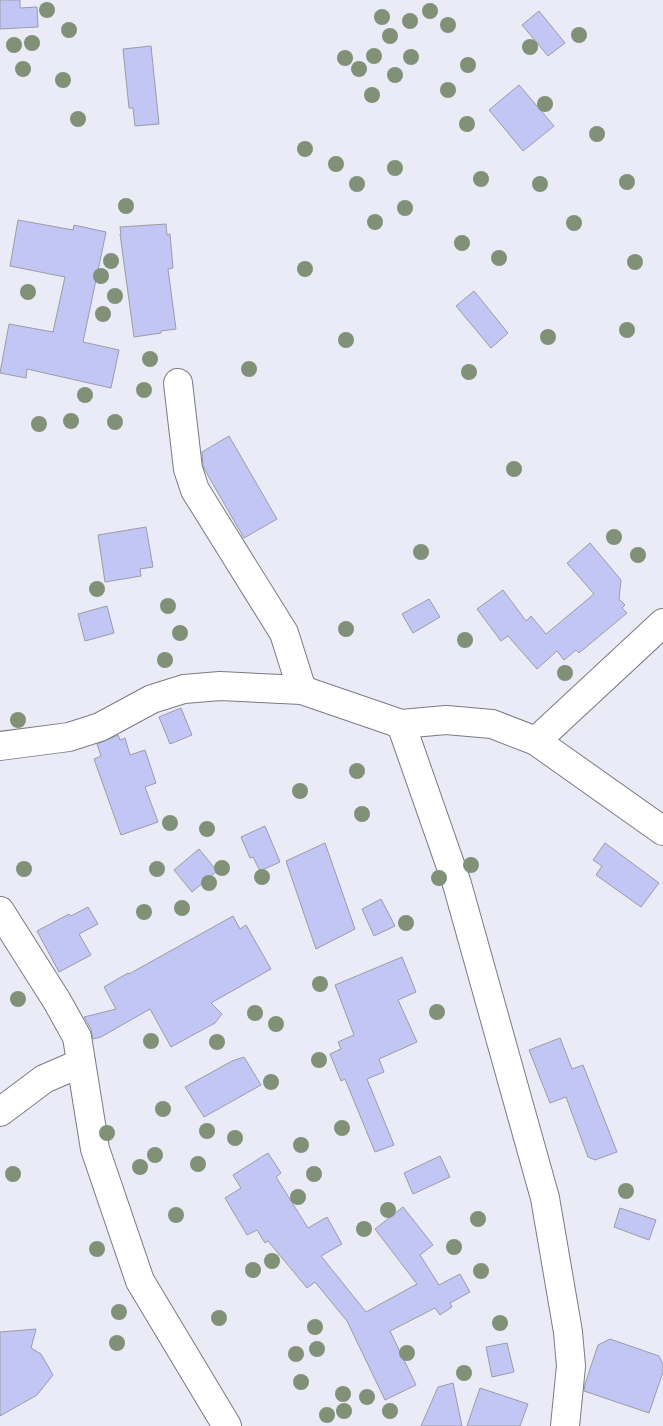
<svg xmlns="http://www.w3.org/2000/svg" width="663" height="1426" font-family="'Alegreya Sans',sans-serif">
  <rect width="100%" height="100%" fill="#eaebf6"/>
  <g fill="#c2c6f5" stroke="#9b9ca6">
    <polygon points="0,0 20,0 20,8 37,7 38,27 0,29"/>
    <polygon points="539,11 565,43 548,56 522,25"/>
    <polygon points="151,46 159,124 135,126 133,108 129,108 123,49"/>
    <polygon points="519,85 554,126 523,151 489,110"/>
    <polygon points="18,220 73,230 74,225 106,232 83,342 119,350 111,388 27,369 26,378 0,373 9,324 53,332 65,277 10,266"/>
    <polygon points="166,224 167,235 170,234 173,268 168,269 176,329 161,331 161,333 134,337 120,234 121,235 120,227"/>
    <polygon points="474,291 508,333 491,348 456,306"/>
    <polygon points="229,436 277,519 244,538 206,472 203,466 202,452"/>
    <polygon points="146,527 153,567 140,569 141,576 105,582 98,535"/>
    <polygon points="590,543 621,580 619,599 625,605 622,608 627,613 579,653 576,650 564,660 557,651 537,669 508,636 501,641 477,609 503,590 526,621 531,616 546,634 594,594 567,563"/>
    <polygon points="429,599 440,617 413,633 402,614"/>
    <polygon points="107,606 114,633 85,641 78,614"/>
    <polygon points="181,708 192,735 170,744 159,717"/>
    <polygon points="118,735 120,740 125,738 130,755 145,750 156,783 145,787 158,822 121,835 94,759 101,756 97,744"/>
    <polygon points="265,826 280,862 260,871 253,857 250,858 241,837"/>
    <polygon points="325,843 355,929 316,949 286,861"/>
    <polygon points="605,843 659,883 641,907 596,875 602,866 593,860"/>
    <polygon points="199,849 217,871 192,892 174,870"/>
    <polygon points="381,899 395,926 374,936 362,909"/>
    <polygon points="88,907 98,924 79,934 91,955 59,972 37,931 69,914 71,916"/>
    <polygon points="233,916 240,929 246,925 271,969 211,1003 222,1014 215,1023 171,1047 150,1009 101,1037 93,1039 91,1029 84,1017 116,1009 104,987 128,973 129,974"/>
    <polygon points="402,957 416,992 398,1000 417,1042 379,1059 384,1072 367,1079 394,1145 375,1152 345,1079 341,1081 330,1054 341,1049 338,1042 354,1035 335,985"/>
    <polygon points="560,1038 572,1069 583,1065 617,1152 595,1160 588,1157 566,1097 550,1103 529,1050"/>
    <polygon points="244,1057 261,1085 204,1117 185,1087 232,1061"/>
    <polygon points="268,1153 281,1173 276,1177 308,1228 327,1217 342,1244 321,1256 366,1312 417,1284 375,1229 403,1207 433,1245 420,1255 439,1285 460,1274 470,1292 450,1303 452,1307 440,1315 435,1308 390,1331 416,1385 385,1400 347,1321 315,1282 307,1288 268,1241 265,1243 257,1230 247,1235 225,1198 241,1188 233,1175"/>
    <polygon points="440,1156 450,1177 413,1194 404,1173"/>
    <polygon points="620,1208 656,1220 649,1240 614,1227"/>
    <polygon points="36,1329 31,1348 41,1354 53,1375 37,1395 0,1416 0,1332"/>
    <polygon points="610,1339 659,1356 663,1364 663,1372 649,1413 584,1391 585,1384 598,1345"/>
    <polygon points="507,1343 514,1372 492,1377 486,1347"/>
    <polygon points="453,1383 462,1426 421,1426 438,1387"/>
    <polygon points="480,1388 528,1404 520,1426 467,1426"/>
  </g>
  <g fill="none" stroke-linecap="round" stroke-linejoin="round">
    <defs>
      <g id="minor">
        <polyline points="178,383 188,469 195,490 284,633 302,690"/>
        <polyline points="401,724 457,884 545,1198 568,1332 571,1366 565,1426"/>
        <polyline points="536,741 663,623"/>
        <polyline points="0,746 69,737 100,727 152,699 184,689 220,686 302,690 401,724 446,720 492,724 536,741 663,831"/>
        <polyline points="0,911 57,1001 77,1037 95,1149 140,1281 227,1426"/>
        <polyline points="0,1112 44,1079 81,1063"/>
      </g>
    </defs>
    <use href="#minor" stroke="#7a7b84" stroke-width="30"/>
    <use href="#minor" stroke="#fff" stroke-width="28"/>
  </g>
  <g fill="#809177">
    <circle cx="47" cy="10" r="8"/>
    <circle cx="430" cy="11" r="8"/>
    <circle cx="382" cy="17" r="8"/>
    <circle cx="410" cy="21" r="8"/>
    <circle cx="448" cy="25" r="8"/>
    <circle cx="69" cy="30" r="8"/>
    <circle cx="579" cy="35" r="8"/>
    <circle cx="390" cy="36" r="8"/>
    <circle cx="32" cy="43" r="8"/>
    <circle cx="14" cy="45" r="8"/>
    <circle cx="530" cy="47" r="8"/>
    <circle cx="374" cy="56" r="8"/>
    <circle cx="411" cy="57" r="8"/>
    <circle cx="345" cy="58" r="8"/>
    <circle cx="468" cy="65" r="8"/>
    <circle cx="23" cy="69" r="8"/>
    <circle cx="359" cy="69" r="8"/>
    <circle cx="395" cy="75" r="8"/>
    <circle cx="63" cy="80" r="8"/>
    <circle cx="448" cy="90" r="8"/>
    <circle cx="372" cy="95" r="8"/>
    <circle cx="545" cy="104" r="8"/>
    <circle cx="78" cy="119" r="8"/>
    <circle cx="467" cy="124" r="8"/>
    <circle cx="597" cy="134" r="8"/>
    <circle cx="305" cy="149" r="8"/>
    <circle cx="336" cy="164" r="8"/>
    <circle cx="395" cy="168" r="8"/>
    <circle cx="481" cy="179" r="8"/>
    <circle cx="627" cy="182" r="8"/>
    <circle cx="357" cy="184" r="8"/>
    <circle cx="540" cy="184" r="8"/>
    <circle cx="126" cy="206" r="8"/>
    <circle cx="405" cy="208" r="8"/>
    <circle cx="375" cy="222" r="8"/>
    <circle cx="574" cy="223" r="8"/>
    <circle cx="462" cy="243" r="8"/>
    <circle cx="499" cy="258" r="8"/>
    <circle cx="111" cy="261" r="8"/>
    <circle cx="635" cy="262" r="8"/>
    <circle cx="305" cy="269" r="8"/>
    <circle cx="101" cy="276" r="8"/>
    <circle cx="28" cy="292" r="8"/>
    <circle cx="115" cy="296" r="8"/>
    <circle cx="103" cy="314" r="8"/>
    <circle cx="627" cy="330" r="8"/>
    <circle cx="548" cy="337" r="8"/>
    <circle cx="346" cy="340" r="8"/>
    <circle cx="150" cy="359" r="8"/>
    <circle cx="249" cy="369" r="8"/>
    <circle cx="469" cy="372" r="8"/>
    <circle cx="144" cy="390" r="8"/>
    <circle cx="85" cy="395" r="8"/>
    <circle cx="71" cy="421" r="8"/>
    <circle cx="115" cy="422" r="8"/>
    <circle cx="39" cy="424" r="8"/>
    <circle cx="514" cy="469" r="8"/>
    <circle cx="614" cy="537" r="8"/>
    <circle cx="421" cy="552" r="8"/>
    <circle cx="638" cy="555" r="8"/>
    <circle cx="97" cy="589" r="8"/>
    <circle cx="168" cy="606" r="8"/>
    <circle cx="346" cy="629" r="8"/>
    <circle cx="180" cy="633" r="8"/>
    <circle cx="465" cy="640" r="8"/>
    <circle cx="165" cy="660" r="8"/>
    <circle cx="565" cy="673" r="8"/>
    <circle cx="18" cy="720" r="8"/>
    <circle cx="357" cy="771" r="8"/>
    <circle cx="300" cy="791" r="8"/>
    <circle cx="362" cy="814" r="8"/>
    <circle cx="170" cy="823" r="8"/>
    <circle cx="207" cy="829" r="8"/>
    <circle cx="471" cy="865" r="8"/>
    <circle cx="222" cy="868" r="8"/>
    <circle cx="24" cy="869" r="8"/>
    <circle cx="157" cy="869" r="8"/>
    <circle cx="262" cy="877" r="8"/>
    <circle cx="439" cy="878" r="8"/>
    <circle cx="209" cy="883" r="8"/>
    <circle cx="182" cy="908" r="8"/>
    <circle cx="144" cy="912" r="8"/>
    <circle cx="406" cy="923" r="8"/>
    <circle cx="320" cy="984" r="8"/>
    <circle cx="18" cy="999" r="8"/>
    <circle cx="437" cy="1012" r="8"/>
    <circle cx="255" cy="1013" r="8"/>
    <circle cx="276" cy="1024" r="8"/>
    <circle cx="151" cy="1041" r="8"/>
    <circle cx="217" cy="1042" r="8"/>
    <circle cx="319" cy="1060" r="8"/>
    <circle cx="271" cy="1082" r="8"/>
    <circle cx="163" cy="1109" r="8"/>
    <circle cx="342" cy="1128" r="8"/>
    <circle cx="207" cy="1131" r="8"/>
    <circle cx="107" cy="1133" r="8"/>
    <circle cx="235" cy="1138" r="8"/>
    <circle cx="301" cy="1145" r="8"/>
    <circle cx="155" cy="1155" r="8"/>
    <circle cx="198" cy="1164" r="8"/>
    <circle cx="140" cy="1167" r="8"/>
    <circle cx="13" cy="1174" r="8"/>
    <circle cx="314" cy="1174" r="8"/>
    <circle cx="626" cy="1191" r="8"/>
    <circle cx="298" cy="1197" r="8"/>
    <circle cx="388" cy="1210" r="8"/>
    <circle cx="176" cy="1215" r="8"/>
    <circle cx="478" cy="1219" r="8"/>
    <circle cx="364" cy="1229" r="8"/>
    <circle cx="454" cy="1247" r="8"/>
    <circle cx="97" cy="1249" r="8"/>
    <circle cx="272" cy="1261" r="8"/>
    <circle cx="253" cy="1270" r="8"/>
    <circle cx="481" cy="1271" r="8"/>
    <circle cx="119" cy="1312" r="8"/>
    <circle cx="219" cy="1318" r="8"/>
    <circle cx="500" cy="1323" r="8"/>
    <circle cx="315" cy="1327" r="8"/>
    <circle cx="117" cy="1343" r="8"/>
    <circle cx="317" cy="1349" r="8"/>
    <circle cx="407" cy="1353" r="8"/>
    <circle cx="296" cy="1354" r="8"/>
    <circle cx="464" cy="1373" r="8"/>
    <circle cx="301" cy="1382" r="8"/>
    <circle cx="343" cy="1394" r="8"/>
    <circle cx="367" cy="1397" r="8"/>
    <circle cx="344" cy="1411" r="8"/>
    <circle cx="390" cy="1411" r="8"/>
    <circle cx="327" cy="1415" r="8"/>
  </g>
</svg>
